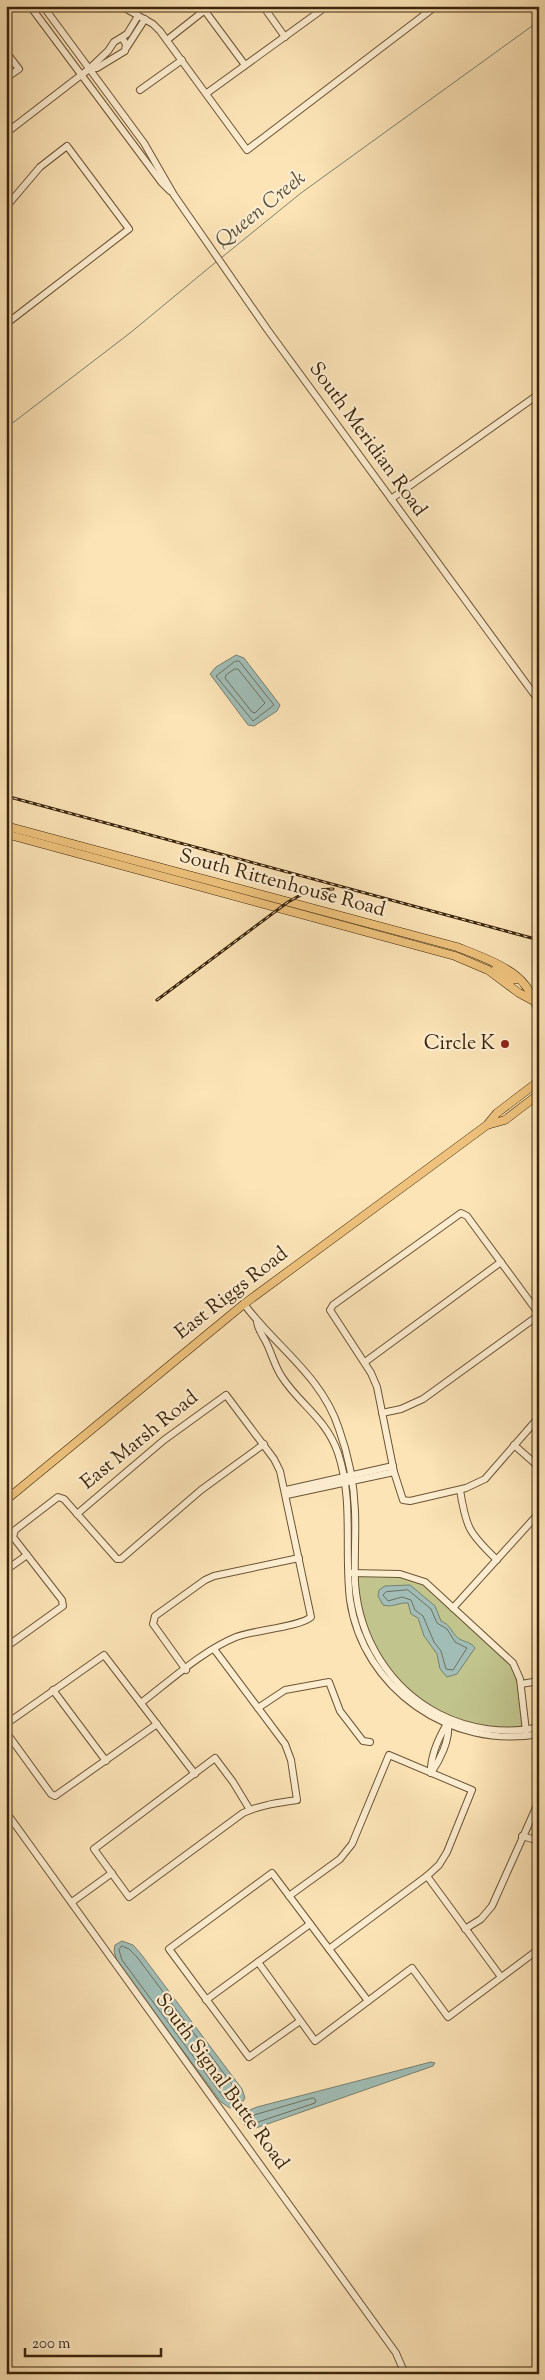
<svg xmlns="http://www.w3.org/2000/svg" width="545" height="2380" font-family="'Sorts Mill Goudy',serif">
  <rect width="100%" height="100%" fill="#fce4b7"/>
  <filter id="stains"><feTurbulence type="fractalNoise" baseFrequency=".004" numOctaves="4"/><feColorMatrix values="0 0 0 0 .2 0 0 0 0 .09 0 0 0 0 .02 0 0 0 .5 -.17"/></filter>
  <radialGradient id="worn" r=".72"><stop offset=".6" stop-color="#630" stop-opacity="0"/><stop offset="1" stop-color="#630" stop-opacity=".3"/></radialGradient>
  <path fill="#c1c48d" stroke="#7e744c" d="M357 1576H401L423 1583 509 1661 518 1684 523 1728C512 1727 500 1728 489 1727 430 1720 376 1672 362 1614 359 1601 359 1588 357 1576Z"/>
  <g fill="#a1bdb6" stroke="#788071">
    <polygon points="236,655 244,658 280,705 277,711 254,726 248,725 210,674 216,667"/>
    <path d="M410 1585 435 1606 441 1621C452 1626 450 1631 458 1638 463 1642 470 1641 475 1648L457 1674 447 1677 440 1669 437 1654 424 1636 418 1618 411 1614 408 1603C399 1602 393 1608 383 1605L378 1596 379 1590 385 1586Z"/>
    <polygon points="122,1941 133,1945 141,1954 242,2089 245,2098 240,2106 230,2108 221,2102 117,1962 114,1951 115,1945"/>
    <polygon points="431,2062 435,2063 433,2066 256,2128 246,2127 240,2118 245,2112 257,2107"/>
  </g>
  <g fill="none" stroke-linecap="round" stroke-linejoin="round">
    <g stroke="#6e7060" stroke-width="1">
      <polygon points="239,661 274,705 253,721 216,676 234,662"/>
      <polygon points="235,669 238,669 265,703 255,713 252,712 225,678 226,675"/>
      <polygon points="408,1590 431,1609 437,1623 447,1629 455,1642 467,1648 453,1670 446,1669 441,1651 434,1642 423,1616 415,1610 411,1600 402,1597 388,1601 383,1595 386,1592"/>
      <polygon points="122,1946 129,1949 137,1957 237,2091 239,2097 236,2103 231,2103 224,2098 122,1960 119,1950"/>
      <polygon points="313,2098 316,2100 315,2103 252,2124 246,2120 248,2117"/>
    </g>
    <g stroke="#788071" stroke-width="1">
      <polyline points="221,258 301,193 539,21"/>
      <polyline points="6,428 130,333 216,262"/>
    </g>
    <defs>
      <g id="minor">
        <polyline points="30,6 162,183 170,191"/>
        <polyline points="43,6 144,143 174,195 267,329 539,701"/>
        <polyline points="121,6 153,24 160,31 247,150 436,6"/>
        <polyline points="263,6 285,37"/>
        <polyline points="205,11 245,65"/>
        <polyline points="167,40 210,6"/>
        <polyline points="127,47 145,19"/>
        <polyline points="6,52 19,69 6,78"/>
        <polyline points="89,69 97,68 125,51 126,44 122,38"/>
        <polyline points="140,90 182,60"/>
        <polyline points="207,93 327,6"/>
        <polyline points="6,133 89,69 108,51 114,42 127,34 138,16"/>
        <polyline points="6,207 40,167 67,146 129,229 6,324"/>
        <polyline points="391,499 539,394"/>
        <path d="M244 1304C275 1346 322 1376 339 1429 348 1454 354 1484 355 1511 356 1535 354 1559 355 1583 359 1638 389 1688 439 1714 468 1729 506 1735 539 1727"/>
        <polyline points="539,1314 467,1216 461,1213 333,1305 330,1310 371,1373 377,1387 394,1472 403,1500 410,1501 466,1488 485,1479 539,1417"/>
        <path d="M257 1322C258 1330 263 1336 266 1342 272 1354 275 1367 282 1377 300 1405 326 1418 338 1453 354 1501 344 1550 350 1600 363 1689 451 1750 539 1734"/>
        <polyline points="365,1362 501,1262"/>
        <polyline points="382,1413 401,1409 423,1399 539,1315"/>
        <polyline points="514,1445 539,1467"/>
        <polyline points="286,1490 393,1466"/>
        <path d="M460 1490C466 1528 469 1533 497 1560"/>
        <polyline points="287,1495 394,1472"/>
        <path d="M77 1514 164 1440 226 1395 274 1459 280 1471 311 1617C300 1627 254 1630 236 1637 202 1651 171 1680 141 1703"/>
        <polyline points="6,1570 27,1555"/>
        <polyline points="351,1573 400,1574 425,1582 513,1663 520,1679 526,1731"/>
        <polyline points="453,1608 539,1513"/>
        <polyline points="6,1647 63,1606 62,1600 13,1537 15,1530 58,1497 64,1499 117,1559 121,1559 201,1490 264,1444"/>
        <path d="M214 1649 285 1744 291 1760 297 1800C278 1803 260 1805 243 1813L129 1897 94 1849 215 1758 233 1782 250 1810"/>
        <polyline points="186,1670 153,1624 155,1616 205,1580 214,1576 299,1558"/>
        <polyline points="521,1684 539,1681"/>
        <polyline points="53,1690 106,1761"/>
        <polyline points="258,1708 285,1690 329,1682 340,1711 363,1741 370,1742"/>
        <polyline points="6,1724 104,1655 195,1774"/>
        <polyline points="6,1732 51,1794 55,1796 157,1724"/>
        <path d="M431 1773C430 1755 439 1737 448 1722"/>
        <path d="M431 1773C440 1760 450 1740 448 1724"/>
        <polyline points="6,1812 396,2353 405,2374"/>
        <polyline points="522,1836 539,1841"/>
        <polyline points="427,1876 501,1977"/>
        <polyline points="289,1896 340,1859 352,1844 389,1755 472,1790 447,1852 439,1865 427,1876 329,1949"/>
        <polyline points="72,1902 112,1873"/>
        <polyline points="465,1929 481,1919 492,1906 539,1801"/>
        <polyline points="258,1962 315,2041 412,1968 448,2017 539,1949"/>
        <polyline points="206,2000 310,1924"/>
        <polyline points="300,2021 249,2057 169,1949 272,1873 368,2001"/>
      </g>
      <g id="major">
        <path d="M6 826 457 947C477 955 512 967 525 985 531 992 533 1001 539 1009"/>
        <polyline points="6,834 455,956 488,970 519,993 532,1000"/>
        <polyline points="495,970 510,980 518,979"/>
        <polyline points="487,1125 505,1120 539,1094"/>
        <polyline points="6,1500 244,1304 487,1125 497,1113 539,1081"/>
      </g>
    </defs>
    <use href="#minor" stroke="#6b5435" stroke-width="8"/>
    <use href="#major" stroke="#3b240a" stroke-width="9"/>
    <use href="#minor" stroke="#fdedd0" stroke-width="6"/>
    <use href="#major" stroke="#eec27c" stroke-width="8"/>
    <defs>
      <g id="rail">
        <polyline points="6,796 539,940"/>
        <path d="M157 1000 288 902C302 893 316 889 333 889"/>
      </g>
    </defs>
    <use href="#rail" stroke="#3b240a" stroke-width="3"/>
    <use href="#rail" stroke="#fdedd0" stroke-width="1" stroke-dasharray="4" stroke-linecap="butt"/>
  </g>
  <circle fill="#8f2418" stroke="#fdedd0" stroke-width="2" cx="505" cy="1044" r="5"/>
  <g text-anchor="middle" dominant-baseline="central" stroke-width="4.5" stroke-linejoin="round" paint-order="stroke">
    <g font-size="20" fill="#3b240a" stroke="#fdedd0">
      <text transform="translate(367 440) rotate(54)">South Meridian Road</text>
      <text transform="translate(282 884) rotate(15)">South Rittenhouse Road</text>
      <text transform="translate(232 1294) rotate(-38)">East Riggs Road</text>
      <text transform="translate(140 1441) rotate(-39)">East Marsh Road</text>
      <text transform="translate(221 2082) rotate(54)">South Signal Butte Road</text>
    </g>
    <g font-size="20" fill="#3b240a" stroke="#fdedd0" text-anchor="end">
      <text x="495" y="1044">Circle K</text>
    </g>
    <g font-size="21" font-style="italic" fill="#5a523e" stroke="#fdedd0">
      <text transform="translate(261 210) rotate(-39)">Queen Creek</text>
    </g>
  </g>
  <rect width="545" height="2380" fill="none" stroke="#fce4b7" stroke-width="25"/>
  <rect x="8" y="8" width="530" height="2365" fill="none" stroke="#3b240a" stroke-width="2.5"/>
  <rect x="12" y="12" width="520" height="2355" fill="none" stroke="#3b240a"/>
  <path d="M25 2348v8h136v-8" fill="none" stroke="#3b240a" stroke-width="2.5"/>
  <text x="32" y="2348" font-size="15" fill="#3b240a" stroke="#fdedd0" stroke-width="4" paint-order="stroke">200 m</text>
  <rect width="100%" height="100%" filter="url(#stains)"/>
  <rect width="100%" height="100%" fill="url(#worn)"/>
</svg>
